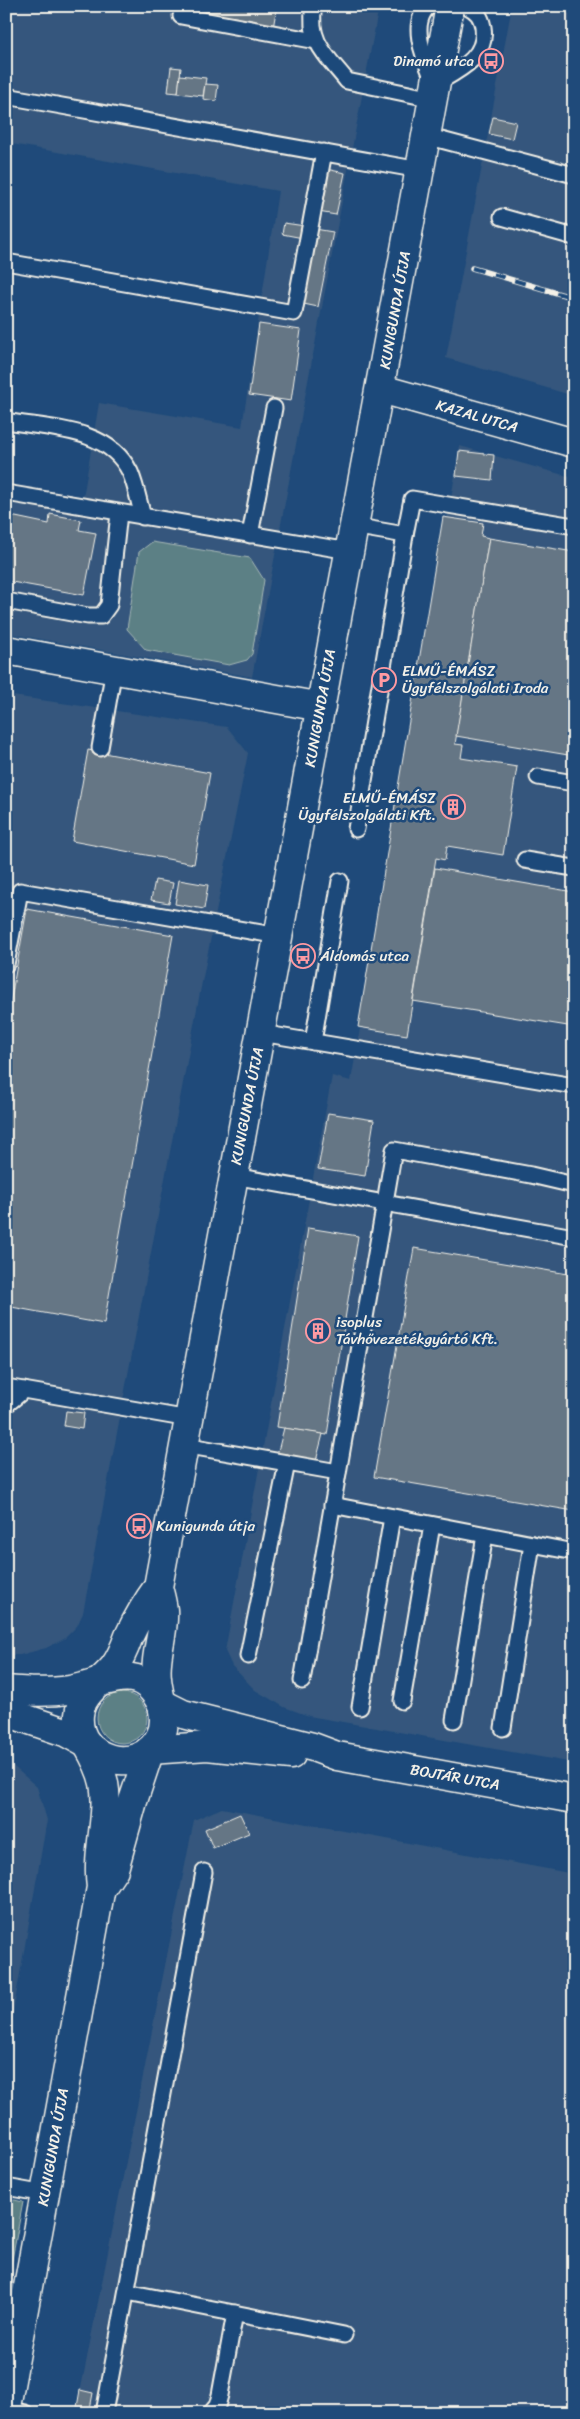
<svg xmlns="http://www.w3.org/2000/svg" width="580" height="2419" font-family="Sriracha,sans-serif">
  <rect width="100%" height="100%" fill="#1f4a7a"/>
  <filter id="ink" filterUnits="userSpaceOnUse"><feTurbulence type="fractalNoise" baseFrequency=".02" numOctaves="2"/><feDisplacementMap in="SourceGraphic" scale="10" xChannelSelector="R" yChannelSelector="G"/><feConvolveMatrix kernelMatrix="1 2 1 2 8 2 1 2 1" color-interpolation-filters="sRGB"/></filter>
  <g filter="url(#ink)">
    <g fill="#34577d">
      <polygon points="6,6 379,6 252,677 6,633 6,485 83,498 99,403 242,427 278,191 6,143"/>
      <polygon points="512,6 574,6 574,396 446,358"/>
      <polygon points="460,446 574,478 574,1763 309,1716 284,1707 255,1690 232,1666 225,1651 332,1076 351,1081"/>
      <polygon points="6,695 227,727 248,753 202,982 83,1613 77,1626 64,1639 46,1648 20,1655 6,1655"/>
      <polygon points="6,1760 37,1787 47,1820 6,2053"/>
      <polygon points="222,1808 574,1874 574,2413 76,2413 194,1820"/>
    </g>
    <g fill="#5b8085" stroke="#a8b8b6">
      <polygon points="152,542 250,558 264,580 252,654 247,660 229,665 146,650 127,629 139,552"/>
      <circle cx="122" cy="1718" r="25"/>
      <polygon points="6,2198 23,2202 6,2291"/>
    </g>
    <g fill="#657685" stroke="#f4f1e8">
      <polygon points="28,6 60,6 59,11"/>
      <polygon points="189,6 277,6 273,28 188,12"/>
      <polygon points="171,67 181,68 178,93 168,92"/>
      <polygon points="180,75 206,78 203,96 178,93"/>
      <polygon points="205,84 218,85 216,101 203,99"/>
      <polygon points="493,117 516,122 512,139 489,134"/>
      <polygon points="326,169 345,173 336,215 318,212"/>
      <polygon points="284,223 305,226 303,238 282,234"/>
      <polygon points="315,229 333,232 318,307 299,303"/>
      <polygon points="259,324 301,330 291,401 249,395"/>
      <polygon points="459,451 494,455 492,480 456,476"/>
      <polygon points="50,514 81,520 79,530 96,533 84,595 6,581 6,515 49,524"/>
      <polygon points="443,517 483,523 481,536 489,538 455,744 463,745 461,758 517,767 503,855 447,846 445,860 436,858 407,1035 358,1027"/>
      <polygon points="489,538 574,552 574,756 456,736"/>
      <polygon points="88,750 210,773 194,864 72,841"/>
      <polygon points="435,868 574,892 574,1027 413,1001"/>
      <polygon points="155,880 173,883 169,903 151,900"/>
      <polygon points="179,880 208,885 204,909 175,904"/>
      <polygon points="27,909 173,935 104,1324 6,1306 6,1026"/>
      <polygon points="328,1113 374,1120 365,1176 318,1169"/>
      <polygon points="308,1228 358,1236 327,1435 277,1427"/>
      <polygon points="414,1248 574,1275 574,1511 374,1477"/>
      <polygon points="66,1411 84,1413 82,1429 64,1426"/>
      <polygon points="284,1428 323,1434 316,1461 277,1455"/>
      <polygon points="240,1814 249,1833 213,1848 205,1829"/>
      <polygon points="80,2390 93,2393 90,2409 77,2407"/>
    </g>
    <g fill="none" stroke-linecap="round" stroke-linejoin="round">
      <defs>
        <g id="service">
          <path d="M314 6C307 41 327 56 347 81L433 99"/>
          <path d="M429 6C407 24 427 64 435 84 457 71 488 58 483 27 481 16 477 11 467 6"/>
          <polyline points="181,16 316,41"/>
          <polyline points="6,96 420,170"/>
          <polyline points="426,136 574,175"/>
          <polyline points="502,217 574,237"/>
          <polyline points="6,262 294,313 324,152"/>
          <path d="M6 421C49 429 108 427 130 472 136 486 139 502 143 517"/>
          <polyline points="6,493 349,551"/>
          <polyline points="353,526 405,535 356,829"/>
          <polyline points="250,535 274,408"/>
          <polyline points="405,535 412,499 574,526"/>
          <polyline points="6,601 88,616 101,616 109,605 119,513"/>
          <polyline points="100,748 114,669"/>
          <polyline points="538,777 574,783"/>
          <polyline points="525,860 574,868"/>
          <polyline points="6,964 20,891 279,936"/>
          <polyline points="261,1033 574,1086"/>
          <polyline points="313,1042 340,881"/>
          <polyline points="234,1176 574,1237"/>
          <polyline points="6,1387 189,1419"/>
          <polyline points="6,1405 24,1390"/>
          <polyline points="184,1445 338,1472"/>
          <polyline points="332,1505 574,1552"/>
          <polyline points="248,1656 287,1463"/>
          <polyline points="302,1681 394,1150 531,1175 574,1185"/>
          <polyline points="402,1701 432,1525"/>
          <polyline points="360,1707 392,1517"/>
          <polyline points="454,1720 485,1535"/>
          <polyline points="503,1728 532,1544"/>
          <polyline points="6,2187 45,2194"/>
          <polyline points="127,2292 344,2335"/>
          <polyline points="6,2409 25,2413"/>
          <polyline points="104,2413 204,1872"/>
          <polyline points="211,2413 217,2406 220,2395 235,2313"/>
        </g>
        <g id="minor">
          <polyline points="381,389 574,443"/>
          <polyline points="6,650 321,707"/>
          <polyline points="104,1884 114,1869 133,1801 150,1750"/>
          <path d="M6 2407 101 1887C96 1852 110 1815 104 1783 101 1769 94 1756 87 1744"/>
        </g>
        <g id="tertiary">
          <path d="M158 1587C147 1602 137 1619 129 1636 125 1647 121 1658 114 1667 101 1683 81 1693 79 1715 75 1761 139 1778 160 1737 170 1718 158 1698 157 1678 154 1655 165 1632 163 1610 162 1602 160 1595 158 1587L450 6"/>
          <path d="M6 1690C27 1692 48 1693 69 1690 104 1685 139 1658 161 1703"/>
          <polyline points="161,1703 183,1714 313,1747 337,1756 574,1799"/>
          <polyline points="6,1712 65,1732 87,1744"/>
          <polyline points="150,1750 207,1746 291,1755"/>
        </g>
      </defs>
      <use href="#service" stroke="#f4f1e8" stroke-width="19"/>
      <use href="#minor" stroke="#f4f1e8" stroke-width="31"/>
      <use href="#tertiary" stroke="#f4f1e8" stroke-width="31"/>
      <use href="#service" stroke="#1f4a7a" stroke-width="15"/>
      <use href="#minor" stroke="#1f4a7a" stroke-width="28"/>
      <use href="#tertiary" stroke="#1f4a7a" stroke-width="28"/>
      <defs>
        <polyline id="rail" points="472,268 574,298"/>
      </defs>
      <use href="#rail" stroke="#f4f1e8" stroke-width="5.5"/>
      <use href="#rail" stroke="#1f4a7a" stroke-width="4" stroke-dasharray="11" stroke-linecap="butt"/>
    </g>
  </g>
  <defs>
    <symbol id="bus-ring" viewBox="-11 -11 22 22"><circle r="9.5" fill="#1f4a7a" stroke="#ff9aa2" stroke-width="1.5"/><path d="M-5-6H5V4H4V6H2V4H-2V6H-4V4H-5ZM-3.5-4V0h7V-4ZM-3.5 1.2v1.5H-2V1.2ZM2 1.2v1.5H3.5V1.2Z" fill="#ff9aa2"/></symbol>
    <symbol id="parking-ring" viewBox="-11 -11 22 22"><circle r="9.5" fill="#1f4a7a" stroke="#ff9aa2" stroke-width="1.5"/><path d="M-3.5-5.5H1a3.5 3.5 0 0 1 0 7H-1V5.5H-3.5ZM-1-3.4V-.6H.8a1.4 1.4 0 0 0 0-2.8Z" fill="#ff9aa2"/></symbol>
    <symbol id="building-ring" viewBox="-11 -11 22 22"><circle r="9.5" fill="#1f4a7a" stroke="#ff9aa2" stroke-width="1.5"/><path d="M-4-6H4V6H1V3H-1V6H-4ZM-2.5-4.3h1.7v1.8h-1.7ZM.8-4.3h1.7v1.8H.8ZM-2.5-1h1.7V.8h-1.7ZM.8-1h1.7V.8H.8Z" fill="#ff9aa2"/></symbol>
  </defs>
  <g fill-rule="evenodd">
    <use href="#bus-ring" x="477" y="47" width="28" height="28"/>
    <use href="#parking-ring" x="370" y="666" width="28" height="28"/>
    <use href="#building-ring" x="439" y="793" width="28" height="28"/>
    <use href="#bus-ring" x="289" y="942" width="28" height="28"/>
    <use href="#building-ring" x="304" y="1317" width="28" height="28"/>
    <use href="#bus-ring" x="125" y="1512" width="28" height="28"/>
  </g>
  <g text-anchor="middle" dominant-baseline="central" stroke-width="5" stroke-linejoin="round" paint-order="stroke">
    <g font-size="15" fill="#f4f1e8" stroke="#1f4a7a" text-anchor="start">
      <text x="474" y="61" text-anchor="end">Dinamó utca</text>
      <text x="402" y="671">ELMŰ-ÉMÁSZ<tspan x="402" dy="17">Ügyfélszolgálati Iroda</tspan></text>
      <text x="436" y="798" text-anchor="end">ELMŰ-ÉMÁSZ<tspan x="436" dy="17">Ügyfélszolgálati Kft.</tspan></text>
      <text x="320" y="956">Áldomás utca</text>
      <text x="336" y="1322">isoplus<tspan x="336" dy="17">Távhővezetékgyártó Kft.</tspan></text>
      <text x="156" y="1526">Kunigunda útja</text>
    </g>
    <g font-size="15" fill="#f4f1e8" stroke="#1f4a7a">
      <text transform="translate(395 310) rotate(-80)">KUNIGUNDA ÚTJA</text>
      <text transform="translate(477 416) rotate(16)">KAZAL UTCA</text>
      <text transform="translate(320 708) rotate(-80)">KUNIGUNDA ÚTJA</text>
      <text transform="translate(247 1106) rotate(-79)">KUNIGUNDA ÚTJA</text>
      <text transform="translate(455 1777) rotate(10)">BOJTÁR UTCA</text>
      <text transform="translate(53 2147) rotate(-80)">KUNIGUNDA ÚTJA</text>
    </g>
  </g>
  <rect width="580" height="2419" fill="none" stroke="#1f4a7a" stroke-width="25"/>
  <rect x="12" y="12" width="555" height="2394" fill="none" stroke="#f4f1e8" stroke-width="2" filter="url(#ink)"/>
</svg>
